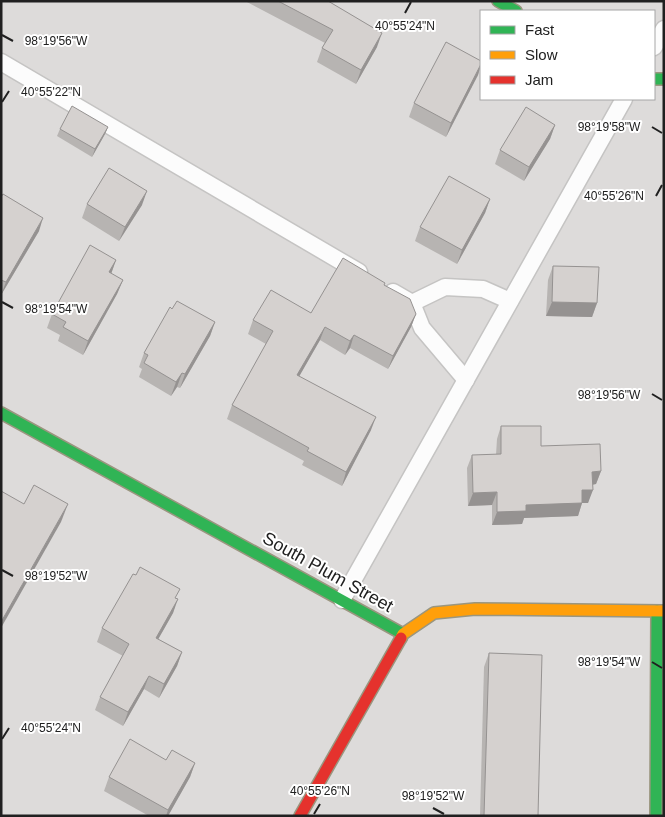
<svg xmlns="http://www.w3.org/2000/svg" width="665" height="817" font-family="Arial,sans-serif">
  <rect width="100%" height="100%" fill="#eeebe9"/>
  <path fill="#dddbda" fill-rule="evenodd" d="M1 1H664V816H1ZM481 11H654V99H481Z"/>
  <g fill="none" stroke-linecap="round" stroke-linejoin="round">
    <defs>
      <g id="lane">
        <polyline points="654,47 664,29"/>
        <polyline points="1,62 359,272"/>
        <polyline points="393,292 412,303 422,328 466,380"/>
        <polyline points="412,303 445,287 483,289 510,301"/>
        <polyline points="342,600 624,99"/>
      </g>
      <g id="fast">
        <polyline points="498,1 516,11"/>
        <polyline points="654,79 664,79"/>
        <polyline points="1,413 403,634"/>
        <polyline points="656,816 657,611"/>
      </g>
      <polyline id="slow" points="401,638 403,634 434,613 475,609 664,611"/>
      <polyline id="jam" points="300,816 401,638"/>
    </defs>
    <use href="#lane" stroke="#c5c4c3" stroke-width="19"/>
    <use href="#fast" stroke="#9a967f" stroke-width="14"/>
    <use href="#slow" stroke="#9a967f" stroke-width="14"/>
    <use href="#jam" stroke="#9a967f" stroke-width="14"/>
    <use href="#lane" stroke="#fcfcfc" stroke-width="16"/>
    <use href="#fast" stroke="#30b455" stroke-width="11"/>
    <use href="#slow" stroke="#ff9f0a" stroke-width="11"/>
    <use href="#jam" stroke="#e5322d" stroke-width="11"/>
  </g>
  <g fill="#b7b4b2">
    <polygon points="245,1 328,1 377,47 356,84 317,62 322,48 325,43"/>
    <polygon points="481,61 481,65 478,75 446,137 409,117 414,103"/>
    <polygon points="555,125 550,139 524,181 495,164 500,150"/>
    <polygon points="108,127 105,134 92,157 57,136 60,129"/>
    <polygon points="1,197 39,231 1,295"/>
    <polygon points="490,199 485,213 457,264 415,241 420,227"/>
    <polygon points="87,204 142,205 119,241 82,218"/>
    <polygon points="116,260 111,274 123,280 117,294 83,355 58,341 60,335 47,328 52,314"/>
    <polygon points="553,266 597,303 592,317 546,316 548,280"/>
    <polygon points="384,285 416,314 411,327 388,369 350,348 345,355 320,340 299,376 371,430 342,486 302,465 304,461 227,419 232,405 266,344 248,334 253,320 311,313"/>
    <polygon points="172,309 215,322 210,336 180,388 177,387 171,396 139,377 142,369 139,367 144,353"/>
    <polygon points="501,426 541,446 601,471 596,484 593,485 588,503 582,503 578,516 524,518 522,524 492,525 492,505 468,506 467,468 472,455 496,455 497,439"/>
    <polygon points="177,598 173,613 158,639 182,652 177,666 159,698 144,689 123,726 95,710 100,697 123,656 97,642 102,628"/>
    <polygon points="489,653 538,816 480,816 484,667"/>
    <polygon points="166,760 195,763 190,777 168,816 149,816 104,791 109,777"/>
  </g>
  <g fill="#959291">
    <polygon points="382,33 377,47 356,84 361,70"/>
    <polygon points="481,64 478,75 446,137 451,123"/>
    <polygon points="555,125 550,139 524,181 529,167"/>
    <polygon points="108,127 105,134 92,157 95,149"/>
    <polygon points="147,191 142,205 119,241 125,227"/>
    <polygon points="490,199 485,213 457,264 462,250"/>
    <polygon points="43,218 39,231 1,295 6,282"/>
    <polygon points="116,260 111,274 109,272"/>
    <polygon points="123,280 117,294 83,355 88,341"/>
    <polygon points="552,302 597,303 592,317 546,316"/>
    <polygon points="416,314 411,327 388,369 393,356"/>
    <polygon points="215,322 210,336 180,388 185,374"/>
    <polygon points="325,327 320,340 292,389 297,375"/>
    <polygon points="354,335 350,348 345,355 350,341"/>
    <polygon points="182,373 177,387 171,396 176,382"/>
    <polygon points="376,417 371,430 342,486 346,472"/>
    <polygon points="601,471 596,484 587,485 592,472"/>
    <polygon points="582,490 593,490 588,503 582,503 578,516 524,518 522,524 492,525 497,512"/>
    <polygon points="497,492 492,505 468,506 473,493"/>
    <polygon points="68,504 61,522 1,628 1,622"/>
    <polygon points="178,599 173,613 151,652 156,638"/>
    <polygon points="182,652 177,666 159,698 164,684"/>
    <polygon points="149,676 144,689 123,726 128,712"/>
    <polygon points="195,763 190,777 168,816 166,816 168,810"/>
  </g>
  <g fill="#d5d1cf" stroke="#959291">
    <polygon points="278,1 328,1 382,33 361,70 322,48 333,30"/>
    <polygon points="446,42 481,61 481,64 451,123 414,103"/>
    <polygon points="72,106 108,127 95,149 60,129"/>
    <polygon points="526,107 555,125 529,167 500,150"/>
    <polygon points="109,168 147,191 125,227 87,204"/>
    <polygon points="449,176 490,199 462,250 420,227"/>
    <polygon points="3,194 43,218 6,282 1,280 1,197"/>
    <polygon points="90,245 116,260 109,272 123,280 88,341 63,327 66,322 52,314"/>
    <polygon points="343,258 385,283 384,285 410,299 416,314 393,356 354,335 350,341 325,327 297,375 376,417 346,472 307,451 309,448 232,405 273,331 253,320 271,290 311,313"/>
    <polygon points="553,266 599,267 597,303 552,302"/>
    <polygon points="177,301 215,322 185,374 182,373 176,382 144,363 148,355 144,353 170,307 172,309"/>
    <polygon points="501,426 541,426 541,446 600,444 601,471 592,472 593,490 582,490 582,503 526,505 526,511 497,512 497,492 473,493 472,455 501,454"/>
    <polygon points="34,485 68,504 1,622 1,491 24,504"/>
    <polygon points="140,567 180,589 175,598 178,599 156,638 182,652 164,684 149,676 128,712 100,697 129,644 102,628 133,574 136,575"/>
    <polygon points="489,653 542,655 538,816 484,816"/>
    <polygon points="130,739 166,760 172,750 195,763 168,810 109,777"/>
  </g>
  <path fill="none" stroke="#202020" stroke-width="2" d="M405 13 411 2M2 35 13 41M2 102 9 91M652 127 662 133M656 196 662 185M2 302 13 308M652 394 662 400M2 570 13 576M652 662 662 668M2 739 9 728M433 808 444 814M314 814 320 804"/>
  <g text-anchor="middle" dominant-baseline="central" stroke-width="4" stroke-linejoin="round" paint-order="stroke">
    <g font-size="18" fill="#202020" stroke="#fff">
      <text transform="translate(328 572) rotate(29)">South Plum Street</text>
    </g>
  </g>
  <g font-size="12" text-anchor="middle" fill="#202020" stroke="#fff" stroke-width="4" stroke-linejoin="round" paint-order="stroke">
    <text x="405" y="30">40°55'24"N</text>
    <text x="56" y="45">98°19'56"W</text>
    <text x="51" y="96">40°55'22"N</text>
    <text x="609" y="131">98°19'58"W</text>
    <text x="614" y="200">40°55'26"N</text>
    <text x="56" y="313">98°19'54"W</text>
    <text x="609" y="399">98°19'56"W</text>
    <text x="56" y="580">98°19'52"W</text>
    <text x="609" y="666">98°19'54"W</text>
    <text x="51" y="732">40°55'24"N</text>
    <text x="320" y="795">40°55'26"N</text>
    <text x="433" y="800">98°19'52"W</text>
  </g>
  <rect width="665" height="817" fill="none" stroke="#202020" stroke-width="5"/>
  <rect x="480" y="10" width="175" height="90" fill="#ffffff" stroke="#a6a6a6"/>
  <rect x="490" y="26" width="25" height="8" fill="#30b455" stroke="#a6a6a6"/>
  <text x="525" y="35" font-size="15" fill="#202020">Fast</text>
  <rect x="490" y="51" width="25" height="8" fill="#ff9f0a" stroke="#a6a6a6"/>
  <text x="525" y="60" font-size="15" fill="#202020">Slow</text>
  <rect x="490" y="76" width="25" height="8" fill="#e5322d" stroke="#a6a6a6"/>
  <text x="525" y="85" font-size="15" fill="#202020">Jam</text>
</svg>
